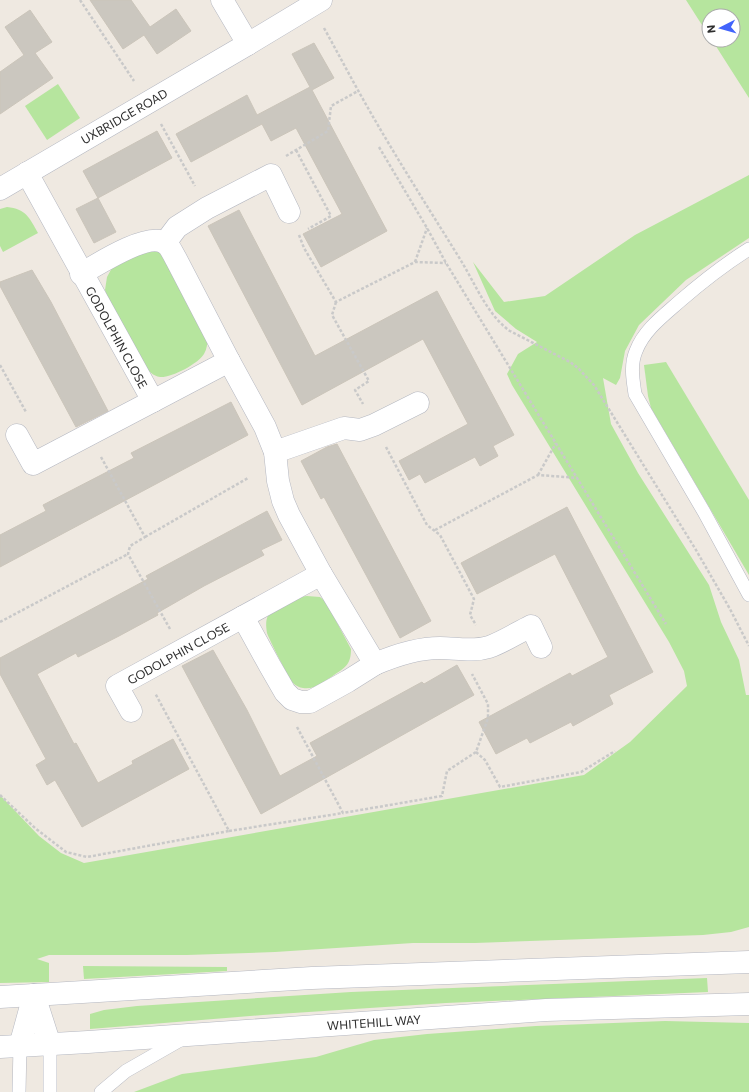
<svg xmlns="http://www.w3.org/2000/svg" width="749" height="1092" font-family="Commissioner,sans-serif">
  <rect width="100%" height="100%" fill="#efe9e1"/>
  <g fill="#b6e59e">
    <polygon points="686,0 749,0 749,98 712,40 733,40 733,16 709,16 709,36"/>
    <polygon points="58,84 80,118 47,140 25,106"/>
    <polygon points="749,175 749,238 686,280 639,325 625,351 620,378 616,385 603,378 611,424 638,473 709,585 721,622 739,660 746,695 749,695 749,927 731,932 703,935 475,943 413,943 275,952 187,955 49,955 37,959 49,963 49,982 0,983 0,795 39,836 61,853 84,863 584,775 630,742 687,686 684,671 669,642 512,385 507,374 518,354 537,342 516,329 495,311 473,262 504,302 545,296 635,235"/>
    <path d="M7 207C26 209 29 217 38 233L3 252 0 246V209Z"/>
    <path d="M152 249 162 254 208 339C207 344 207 349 204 354 198 364 171 378 160 377 153 376 149 371 144 366L109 303 105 290 107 277 113 266Z"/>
    <polygon points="666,362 749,500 749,575 651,408 648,396 644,365"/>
    <path d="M307 596 320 597 326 602 351 649C351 664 346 667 334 675 325 681 315 690 303 688 300 688 295 685 293 683 288 677 269 639 267 633 266 626 265 618 270 613L299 597Z"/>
    <polygon points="83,966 227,967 227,971 84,979"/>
    <polygon points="707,978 708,992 446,1003 263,1015 90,1029 90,1014 104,1010 137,1006 351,992"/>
    <polygon points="665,1021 749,1023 749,1092 134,1092 182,1074 316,1057 374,1040 427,1034 536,1026"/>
  </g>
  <g fill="#cbc7bf" stroke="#cbc5ba">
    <polygon points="90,0 131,0 150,27 176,9 191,31 157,54 144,35 123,49"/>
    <polygon points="30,10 52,42 35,53 53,78 0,114 0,72 24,55 5,27"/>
    <polygon points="314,43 334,78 312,90 387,231 321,267 303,234 342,214 296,128 271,141 262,124 191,162 176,134 247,95 257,115 310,87 292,54"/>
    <polygon points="157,131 172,158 98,198 83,171"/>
    <polygon points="98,198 116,232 94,243 76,209"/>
    <polygon points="239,210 315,356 437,291 514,435 493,446 498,456 480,466 475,457 425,483 420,474 409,480 399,461 468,424 423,339 302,405 208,226"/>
    <polygon points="32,270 51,302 108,411 76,427 0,286 0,282"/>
    <polygon points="231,402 248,435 0,567 0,535 46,511 43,505 134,458 131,453"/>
    <polygon points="337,444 431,621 400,638 324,497 321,499 301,461 327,447"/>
    <polygon points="567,507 653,672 609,695 613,704 573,726 571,722 530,743 527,738 496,754 479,722 570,673 572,676 608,657 555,554 477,594 461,563"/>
    <polygon points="267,511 282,540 261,550 264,555 204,586 157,613 158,615 119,636 78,657 76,653 37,674 74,744 76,743 98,783 133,764 132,761 173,739 189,769 82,827 55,780 47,785 36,765 46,759 0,674 0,658 148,579 146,576"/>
    <polygon points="213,650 247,710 280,776 317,756 310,743 422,682 424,684 457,665 474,695 261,814 182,666"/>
  </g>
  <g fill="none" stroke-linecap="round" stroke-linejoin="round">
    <defs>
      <g id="service">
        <path d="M749 249C725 264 702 282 680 301 663 316 644 330 636 351 630 365 633 380 635 394L704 512 749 595"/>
        <polyline points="19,1092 20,1046"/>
        <polyline points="50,1092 50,1045"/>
        <polyline points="101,1092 126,1071 182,1039"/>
      </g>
      <g id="minor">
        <polyline points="248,44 321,0"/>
        <polyline points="0,189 248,44 222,0"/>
        <polyline points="165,243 177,227 207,208 271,175 289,212"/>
        <path d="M81 274C98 264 148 232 165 243 170 246 173 254 176 259L229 361 153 401"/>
        <path d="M229 361 265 427 275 452 278 481 283 501 289 515 321 574 375 664C396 655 417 648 440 648 456 648 473 652 489 647 503 642 517 633 531 626L541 647"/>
        <polyline points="17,435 33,464 153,401 27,173"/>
        <polyline points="275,452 344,428 360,430 374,425 418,403"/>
        <polyline points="243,617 270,666 285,692 292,699 301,702 310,702 348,681 375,664"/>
        <polyline points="131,711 117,686 321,574"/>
        <polyline points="34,995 50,1045"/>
        <polyline points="20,1046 34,995"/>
      </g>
      <g id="secondary">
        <polyline points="0,997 312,978 749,962"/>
        <polyline points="0,1047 88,1042 546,1010 749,1004"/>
      </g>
    </defs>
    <use href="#service" stroke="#b4b7c1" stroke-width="14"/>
    <use href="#minor" stroke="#b4b7c1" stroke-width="23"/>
    <use href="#secondary" stroke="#b4b7c1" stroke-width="23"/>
    <g stroke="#c9c9c9" stroke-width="2.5" stroke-dasharray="3 2" stroke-linecap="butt">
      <polyline points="80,0 134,81"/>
      <path d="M324 28C339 55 353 82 368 108 397 159 429 209 460 259 475 283 487 315 510 331L570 362 578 368 594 385 696 550 730 609 749 646"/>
      <polyline points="161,124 195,186"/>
      <polyline points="379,147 427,228 446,263 666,624"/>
      <polyline points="296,150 331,216 308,229"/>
      <polyline points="286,156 328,131 331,106 358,91"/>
      <polyline points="299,235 304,248 336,302 415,262 446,263"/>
      <polyline points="415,262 427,228"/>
      <polyline points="336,302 332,315 369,381 355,390 363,404"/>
      <polyline points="0,365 26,412"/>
      <polyline points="386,447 427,525 440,535 474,599 470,615 476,625"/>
      <polyline points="101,457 145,537 130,546 128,554 170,629"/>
      <polyline points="538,475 556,443"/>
      <polyline points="435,530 538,475 578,478"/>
      <polyline points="145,537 248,478"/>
      <polyline points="0,622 128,554"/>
      <polyline points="297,727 343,813 442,796 447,771 476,752 488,718 488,704 472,674"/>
      <polyline points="476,752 485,760 500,787 581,772 615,751"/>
      <polyline points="0,795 35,828 66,852 87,857 229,831 155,693"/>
      <polyline points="229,831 343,813"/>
    </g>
    <use href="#service" stroke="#fff" stroke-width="13"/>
    <use href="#minor" stroke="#fff" stroke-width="22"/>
    <use href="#secondary" stroke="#fff" stroke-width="22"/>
  </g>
  <g text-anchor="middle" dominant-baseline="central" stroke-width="3" stroke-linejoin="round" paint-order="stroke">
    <g font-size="12" fill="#2e2e2e" stroke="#fff">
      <text transform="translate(124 116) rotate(-30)">UXBRIDGE ROAD</text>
      <text transform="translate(117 337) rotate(61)">GODOLPHIN CLOSE</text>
      <text transform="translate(178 653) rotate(-29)">GODOLPHIN CLOSE</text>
      <text transform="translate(374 1022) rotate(-4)">WHITEHILL WAY</text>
    </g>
  </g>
  <g transform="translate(721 28) rotate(264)"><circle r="19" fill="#ffffff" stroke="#ababab"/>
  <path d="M0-3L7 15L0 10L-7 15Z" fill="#4264fb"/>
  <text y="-6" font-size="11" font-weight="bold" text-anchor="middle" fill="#2e2e2e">N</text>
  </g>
</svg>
